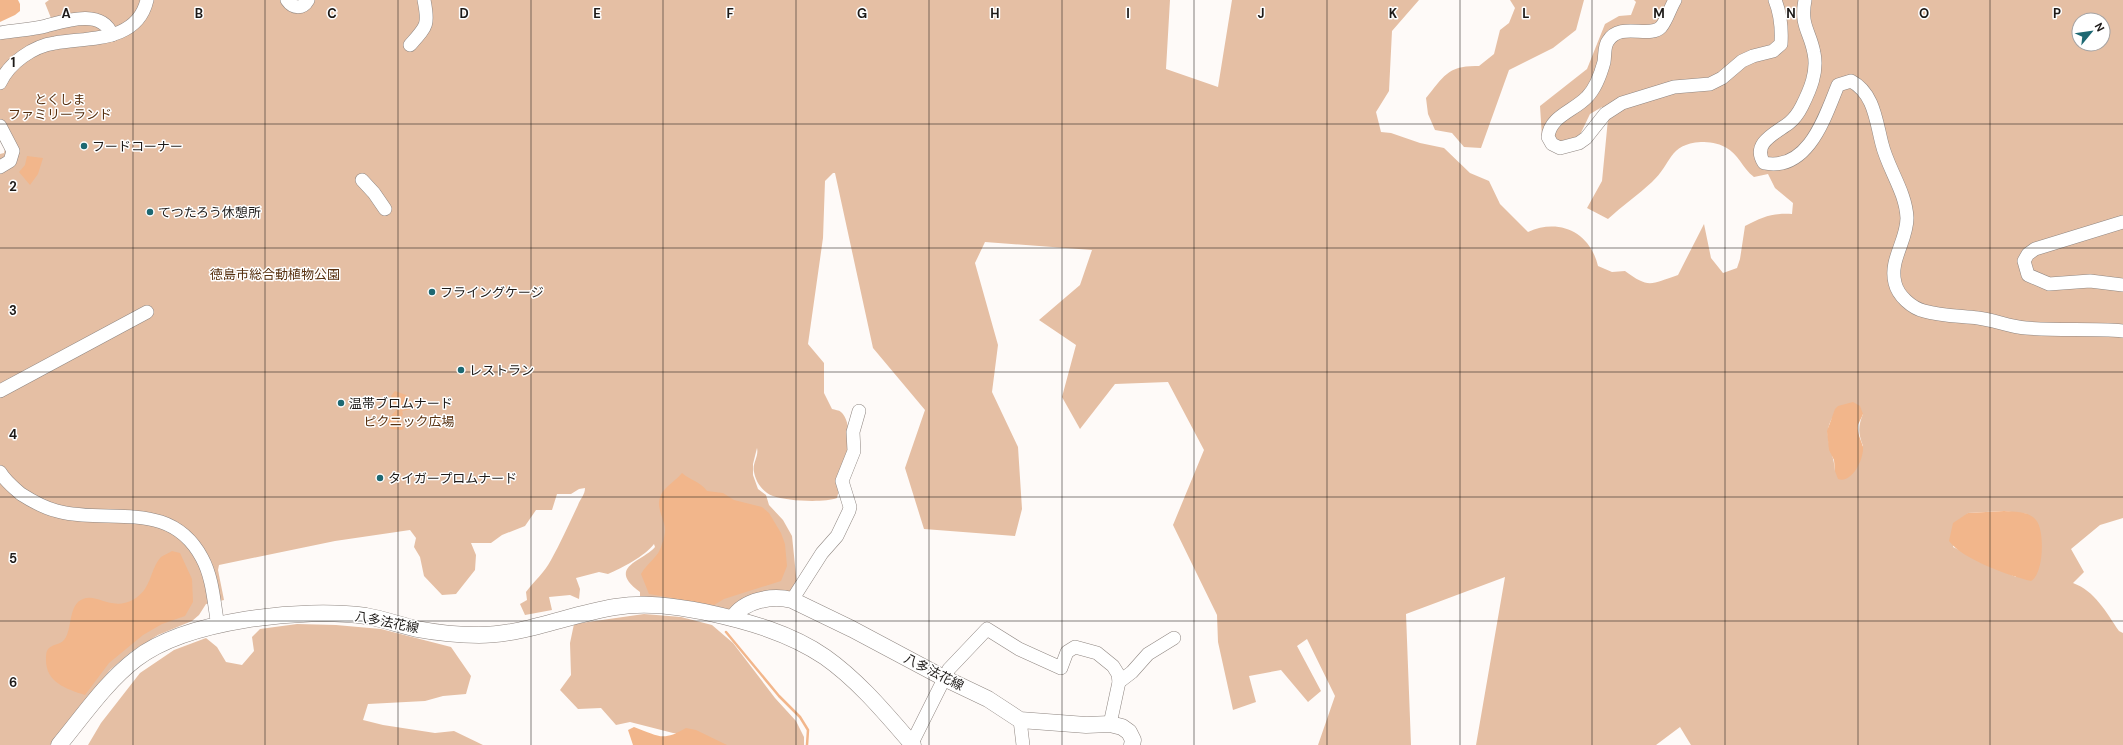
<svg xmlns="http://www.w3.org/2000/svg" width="2123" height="745" font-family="'DM Sans','Noto Sans JP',sans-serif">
  <rect width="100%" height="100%" fill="#fefaf8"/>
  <g fill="#e5bfa4" fill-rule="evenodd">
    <path d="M49 0H1170L1166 69 1218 87 1232 0H1419L1392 31 1389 91 1376 112 1381 132 1391 133 1420 143 1444 148 1470 173 1489 181 1500 204 1528 232C1559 218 1590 232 1598 266L1612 272 1625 271C1649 289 1651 284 1678 275L1704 224 1711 258 1723 273 1737 268 1740 259 1745 226C1763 217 1771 213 1792 214L1793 203 1775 188 1768 174 1754 177C1742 168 1739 154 1725 147 1718 143 1709 142 1701 142 1668 144 1672 164 1652 182 1638 195 1622 206 1608 219L1587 208 1602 181 1608 119 1602 107 1590 114 1577 141 1562 149 1542 137 1540 106 1587 69 1605 24 1619 16 1631 15 1636 2 1634 0H2123V518L2100 525 2071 549 2084 572 2073 583C2095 591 2106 612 2119 631L2123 633V745H1691L1680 727 1656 745H1476L1505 577 1406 614 1411 745H1318L1335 696 1307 639 1297 646 1321 691 1308 702 1281 670 1249 676 1256 702 1233 710 1218 642 1217 615 1173 525 1204 450 1168 382 1115 384 1080 429 1062 397 1076 345 1039 320 1080 285 1092 250 985 242 975 263 998 345 992 392 1018 447 1022 509 1015 536 924 529 905 468 925 410 873 348 835 173H833L825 181 823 238 808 344 824 363V393L832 409C835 410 839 410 841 412 858 427 842 479 837 498 824 503 786 501 773 496 763 492 756 483 754 472 752 463 759 457 757 448L753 464V475L758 489 766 495 769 505 783 520 792 536 797 585 792 595 729 612 674 600 640 596V592C606 567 642 562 655 547L654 544C645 556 622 568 608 574L599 572 576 578 580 589 579 599 570 595 549 597 552 610 525 615 520 604 527 600 526 592C534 581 545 572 551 560 561 542 569 524 578 505 580 499 585 495 585 488L579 489 571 494H557L552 510H536L525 526 502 535 491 543H471L476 555 475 570 456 594 442 595 424 576 420 557 414 547 416 538 410 530 335 541 219 565 218 570 224 600 206 604 199 615 192 621 158 635 131 652 110 670 50 745H0V154L4 153 5 148 0 141V31L51 18 45 3ZM2079 20H2103V44H2079ZM1863 414C1858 426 1858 433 1863 446L1835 471C1834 450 1820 436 1834 415ZM2004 511 2027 514 2016 577 1953 547 1968 513Z"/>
    <path d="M1510 0H1584L1576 30 1553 48 1509 70 1481 148 1464 147 1452 133 1435 130 1428 114 1426 98C1444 76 1448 65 1479 66L1494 54 1500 30 1509 23 1515 8Z"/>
    <polygon points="644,614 681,617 712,625 733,643 775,698 796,721 804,737 804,745 716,745 695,735 673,733 630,722 616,725 601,708 578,709 560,690 571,675 570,643 574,624"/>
    <polygon points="297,624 336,625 381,629 451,647 471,676 466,694 443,696 425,701 368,704 363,720 383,725 435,733 454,731 483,745 88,745 101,723 140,673 174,650 206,638 217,647 226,662 242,665 254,651 252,637 260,629"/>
  </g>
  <g fill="#f2b68b">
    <polygon points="0,0 18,0 20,4 20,11 15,15 0,22"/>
    <polygon points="27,156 43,158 38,174 30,185 19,172 25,165"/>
    <path d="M395 391 406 395 412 403 410 409 402 411 403 414 400 419 404 428 402 430 391 429C383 420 392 416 397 409L391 396Z"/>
    <path d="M1853 402 1860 406 1863 414C1862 417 1859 422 1858 425 1857 434 1861 439 1863 447 1864 459 1852 484 1838 479L1835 471 1834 460 1829 450 1827 431 1835 409 1838 406Z"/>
    <path d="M682 473C690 480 701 482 707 491L723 493 734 500 762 507 769 513 781 533 785 544 787 566 781 581 724 599 714 605 649 594 641 574C647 563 659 557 662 544 664 540 665 533 665 529 664 517 655 507 661 495 665 486 676 481 682 473Z"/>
    <path d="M2004 511C2015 512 2029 511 2036 520 2045 530 2044 574 2031 581 2010 576 1962 559 1949 541L1953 523 1968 513Z"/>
    <path d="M172 551 180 553 192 579 193 602 185 616 162 624 143 635 109 663 85 695C66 689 46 682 46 660 46 655 46 651 49 648 55 643 62 645 66 637 72 626 69 604 83 599 98 593 112 613 136 598 152 587 150 569 161 557 164 555 169 553 172 551Z"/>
    <path d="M634 727C659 736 662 742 686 728L696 730 727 745H633L628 730Z"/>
  </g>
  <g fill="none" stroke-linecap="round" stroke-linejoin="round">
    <polyline stroke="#f2b68b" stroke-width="2.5" points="726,632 779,696 800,717 808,730 807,745"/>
    <defs>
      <g id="minor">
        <path d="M287 0C293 9 303 9 308 0"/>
        <path d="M1675 0C1670 8 1667 20 1661 27 1650 39 1620 21 1608 41 1604 46 1605 56 1604 62 1601 73 1595 89 1587 97 1574 111 1550 116 1548 137L1552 144 1560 148 1579 143 1586 138 1605 114 1622 103 1674 87 1710 84 1722 78 1742 61 1753 56 1773 51 1781 44C1782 28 1781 15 1775 0"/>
        <path d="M1805 0C1800 26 1810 31 1814 53 1818 72 1810 90 1802 106 1799 112 1794 119 1789 123 1776 133 1751 143 1764 163 1808 172 1825 117 1838 85L1851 81C1874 93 1876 121 1882 144 1888 169 1906 192 1907 218 1907 241 1889 260 1895 283 1898 296 1912 308 1924 311 1941 316 1961 316 1978 318 1995 320 2010 327 2026 328 2058 331 2091 328 2123 331"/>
        <path d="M0 33C15 30 31 30 46 26 65 21 102 8 112 35"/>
        <path d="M410 45C427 26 429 25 424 0"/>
        <path d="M0 83C9 63 33 46 55 43 88 37 137 43 147 0"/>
        <polyline points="0,126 13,151 10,161 0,167"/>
        <polyline points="362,180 374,193 385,209"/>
        <polyline points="2123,222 2035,249 2028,254 2024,261 2028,275 2049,284 2090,281 2123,285"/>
        <polyline points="0,391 147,312"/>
        <path d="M0 472C5 481 14 488 21 494 32 501 44 508 57 511 109 525 170 498 202 558 213 578 214 604 218 626"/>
        <polyline points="792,600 822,553 837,536 849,511 850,507 842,481 854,451 853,432 859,411"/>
        <polyline points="1119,682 1132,672 1148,654 1174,638"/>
        <polyline points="1020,720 1023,745"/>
        <polyline points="911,745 949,669 987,629 1019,649 1061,668 1067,652 1075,647 1097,653 1113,666 1118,674 1119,682 1110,724"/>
      </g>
      <g id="major">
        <path d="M733 618C744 600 772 595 792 600L852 629 944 678 988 699 1020 720 1086 725 1110 724 1122 727 1129 732 1133 740 1132 745"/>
        <path d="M59 745C83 716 106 682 136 659 186 620 304 607 366 616 383 619 400 625 417 629 438 633 459 635 479 635 525 635 570 614 615 607 646 602 674 606 705 612 747 621 790 633 825 657 859 681 886 714 913 745"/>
      </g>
    </defs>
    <use href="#minor" stroke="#8f8681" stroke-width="14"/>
    <use href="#major" stroke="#8f8681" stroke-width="17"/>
    <use href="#minor" stroke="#fff" stroke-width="13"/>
    <use href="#major" stroke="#fff" stroke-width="16"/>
  </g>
  <path fill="none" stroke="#1d1a18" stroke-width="1" stroke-opacity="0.55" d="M133 0V745M265 0V745M398 0V745M531 0V745M663 0V745M796 0V745M929 0V745M1062 0V745M1194 0V745M1327 0V745M1460 0V745M1592 0V745M1725 0V745M1858 0V745M1990 0V745M0 124H2123M0 248H2123M0 372H2123M0 497H2123M0 621H2123"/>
  <g fill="#1d6872" stroke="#fff" stroke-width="1.5">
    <circle cx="84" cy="146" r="4"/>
    <circle cx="150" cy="212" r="4"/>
    <circle cx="432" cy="292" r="4"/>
    <circle cx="461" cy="370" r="4"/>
    <circle cx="341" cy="403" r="4"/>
    <circle cx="380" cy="478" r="4"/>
  </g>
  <g text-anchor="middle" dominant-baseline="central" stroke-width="3" stroke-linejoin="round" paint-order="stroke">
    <g font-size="13" fill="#57300f" stroke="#fff">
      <text x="60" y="99">とくしま<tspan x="60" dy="15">ファミリーランド</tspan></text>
      <text x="275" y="274">徳島市総合動植物公園</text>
      <text x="409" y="421">ピクニック広場</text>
    </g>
    <g font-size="13" fill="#1d1a18" stroke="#fff" text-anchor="start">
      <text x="92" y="146">フードコーナー</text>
      <text x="158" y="212">てつたろう休憩所</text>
      <text x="440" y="292">フライングケージ</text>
      <text x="469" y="370">レストラン</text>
      <text x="349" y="403">温帯ブロムナード</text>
      <text x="388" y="478">タイガープロムナード</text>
    </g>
    <g font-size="13" fill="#1d1a18" stroke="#fff">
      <text transform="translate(387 622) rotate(11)">八多法花線</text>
      <text transform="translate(934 672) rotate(27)">八多法花線</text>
    </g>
  </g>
  <g font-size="13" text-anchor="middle" font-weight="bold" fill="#1d1a18" stroke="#fff" stroke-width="3" stroke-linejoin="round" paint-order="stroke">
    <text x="66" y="18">A</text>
    <text x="199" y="18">B</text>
    <text x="332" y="18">C</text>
    <text x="464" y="18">D</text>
    <text x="597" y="18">E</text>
    <text x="730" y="18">F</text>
    <text x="862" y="18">G</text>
    <text x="995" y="18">H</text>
    <text x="1128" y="18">I</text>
    <text x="1261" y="18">J</text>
    <text x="1393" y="18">K</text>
    <text x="1526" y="18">L</text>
    <text x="1659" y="18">M</text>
    <text x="1791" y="18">N</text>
    <text x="1924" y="18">O</text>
    <text x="2057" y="18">P</text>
    <text x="13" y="67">1</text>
    <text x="13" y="191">2</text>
    <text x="13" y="315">3</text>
    <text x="13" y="439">4</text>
    <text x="13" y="563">5</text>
    <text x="13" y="687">6</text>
  </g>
  <g transform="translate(2091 32) rotate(61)"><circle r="19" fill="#ffffff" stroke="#a5a3a3"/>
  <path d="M0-3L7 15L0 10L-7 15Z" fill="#1d6872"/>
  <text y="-6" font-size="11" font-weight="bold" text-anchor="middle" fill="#1d1a18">N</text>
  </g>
</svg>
